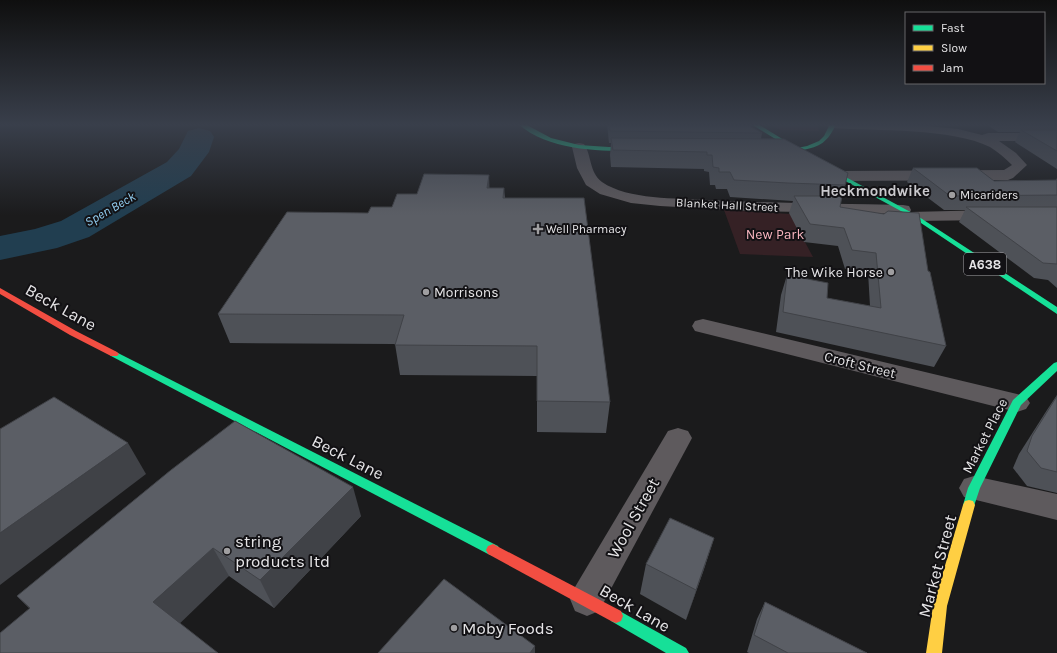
<svg xmlns="http://www.w3.org/2000/svg" width="1057" height="653" font-family="Karla,sans-serif">
  <rect width="100%" height="100%" fill="#1b1b1c"/>
  <g fill="#352125">
    <polygon points="768,124 817,124 819,131 781,130"/>
    <polygon points="724,210 790,214 813,257 740,254"/>
  </g>
  <g fill="none" stroke-linecap="round" stroke-linejoin="round">
    <polygon fill="#213e50" fill-rule="evenodd" points="199,128 210,131 214,137 209,152 191,176 89,237 57,248 0,260 0,236 35,229 61,221 167,162 179,149 188,131"/>
    <g fill="#5e5a5d" fill-rule="evenodd">
      <path d="M827 124H908L958 129 982 135 988 133H1057V141H999L1016 153 1027 165 1013 178 1008 180 840 181 835 179 832 176 835 173 840 171 1004 170 1012 165C1005 158 998 152 990 147 952 128 877 131 833 128L828 127Z"/>
      <path d="M579 143 584 144C592 156 589 172 602 182 628 200 677 198 708 200 773 203 838 204 903 205L909 206 911 210 910 212 992 210 998 211 1000 215 998 219 992 220 914 221 908 220 906 216 907 214 750 211 660 206 631 203 600 194 586 185 577 168 572 147 574 144Z"/>
      <polygon points="703,319 1017,394 1026,397 1030,403 1026,409 1017,412 695,331 692,326 695,321"/>
      <polygon points="678,428 688,431 692,438 599,611 587,616 575,611 570,599 575,587 668,431"/>
      <polygon points="974,476 1057,494 1057,520 964,497 959,488 964,479"/>
    </g>
    <g fill="#16e098" fill-rule="evenodd">
      <path d="M518 124H525L551 138 579 145 609 147H641L644 149 641 151C601 151 551 152 518 124Z"/>
      <path d="M751 124H758L797 148 807 146 819 141 824 136 830 124H836C828 142 820 147 802 150L842 175 916 215 1057 307V314L912 217 838 177 795 151H771L770 150 773 148H790Z"/>
      <polygon points="114,351 498,546 500,550 498,554 493,556 488,554 111,356 109,354 111,352"/>
      <polygon points="1057,362 1057,371 1021,405 980,488 973,509 969,510 965,509 963,505 968,488 1013,400 1054,363"/>
      <polygon points="616,609 686,648 689,653 666,653 611,621 609,616 611,611"/>
    </g>
    <polygon fill="#ffcf43" fill-rule="evenodd" points="969,500 973,501 975,505 947,606 942,653 926,653 933,606 963,505 965,501"/>
    <g fill="#f24e42" fill-rule="evenodd">
      <polygon points="0,288 76,331 117,352 119,354 117,356 111,356 70,335 0,294"/>
      <polygon points="493,544 621,611 623,616 621,621 616,623 611,621 488,554 486,550 488,546"/>
    </g>
  </g>
  <g fill="#4e5157">
    <polygon points="607,124 746,124 762,133 761,139 845,185 841,196 840,207 928,271 946,346 934,367 776,332 781,295 787,275 827,298 870,306 868,272 845,269 838,246 804,242 789,213 793,201 730,197 727,189 716,189 715,185 710,185 709,172 704,171 704,169 611,167 610,155 611,143 609,143"/>
    <polygon points="986,124 1057,124 1057,169 1015,142 1020,132 998,132"/>
    <polygon points="913,168 994,181 1056,180 1057,178 1057,288 1048,280 1034,278 959,222 965,210 944,210 907,182"/>
    <polygon points="489,175 489,188 504,188 505,198 610,402 606,433 537,432 537,376 400,375 395,344 230,343 218,314 368,213 392,207 417,194"/>
    <polygon points="1057,395 1057,493 1027,486 1013,468 1019,454 1047,410"/>
    <polygon points="171,470 361,516 274,608 229,576 30,609 17,596"/>
    <polygon points="714,538 704,569 686,620 640,594 646,564"/>
    <polygon points="765,602 867,653 749,653 747,652 757,619"/>
  </g>
  <g fill="#404247">
    <polygon points="489,175 490,199 487,188"/>
    <polygon points="128,443 146,474 0,585 0,533"/>
    <polygon points="353,487 361,516 274,608 260,580"/>
    <polygon points="714,538 704,569 686,620 696,590"/>
    <polygon points="213,548 229,576 173,630 153,602"/>
    <polygon points="535,646 535,653 530,653"/>
  </g>
  <g fill="#5b5e65" stroke="#404247">
    <polygon points="609,124 746,124 762,133 610,131"/>
    <polygon points="1021,130 1057,130 1057,151"/>
    <polygon points="611,138 784,139 848,173 845,185 788,183 734,180 730,172 719,172 719,168 713,167 712,155 707,155 707,152 613,150"/>
    <polygon points="913,168 977,168 994,181 1057,180 1057,195 950,196"/>
    <polygon points="424,174 489,175 487,188 504,188 503,198 584,198 610,402 537,401 537,346 395,345 404,315 218,314 287,212 368,213 371,207 392,207 397,194 417,194"/>
    <polygon points="794,196 842,196 840,207 884,214 888,211 919,213 928,271 930,272 946,346 783,312 787,275 828,283 827,298 881,308 876,253 852,250 844,228 810,224"/>
    <polygon points="966,207 1057,207 1057,264 1043,263"/>
    <polygon points="1057,396 1057,472 1041,468 1027,451 1032,436"/>
    <polygon points="54,397 128,443 0,533 0,429"/>
    <polygon points="235,421 353,487 260,580 213,548 153,602 218,653 0,653 0,633 30,608 17,596 171,470"/>
    <polygon points="670,518 714,538 696,590 646,564"/>
    <polygon points="444,579 535,646 530,653 378,653"/>
    <polygon points="765,602 867,653 788,653 754,635"/>
  </g>
  <linearGradient id="sky" x2="0" y2="1"><stop stop-color="#0f0f0f"/><stop offset="0.58" stop-color="#393f4b"/><stop offset="1" stop-color="#393f4b" stop-opacity="0"/></linearGradient>
  <rect width="1057" height="215" fill="url(#sky)"/>
  <g fill="#9f9ea0" stroke="#121114" stroke-width="1.5">
    <circle cx="952" cy="195" r="4"/>
    <path d="M536 223h4v4h4v4h-4v4h-4v-4h-4v-4h4z"/>
    <circle cx="891" cy="272" r="4"/>
    <circle cx="426" cy="292" r="4"/>
    <circle cx="227" cy="551" r="4"/>
    <circle cx="454" cy="628" r="4"/>
  </g>
  <g text-anchor="middle" dominant-baseline="central" stroke-width="4" stroke-linejoin="round" paint-order="stroke">
    <g font-size="12" fill="#e6e5e7" stroke="#121114" text-anchor="start">
      <text x="960" y="195">Micariders</text>
      <text x="546" y="229">Well Pharmacy</text>
    </g>
    <g font-size="12" fill="#e6e5e7" stroke="#121114">
      <text transform="translate(727 205) rotate(3)">Blanket Hall Street</text>
    </g>
    <g font-size="13" font-style="italic" fill="#92cff3" stroke="#121114">
      <text transform="translate(110 209) rotate(-30)">Spen Beck</text>
    </g>
    <rect fill="#121114" stroke="#a6a5a8" stroke-width="1" x="964" y="253" width="42" height="22" rx="3"/>
    <g font-size="13" font-weight="bold" fill="#e6e5e7">
      <text x="985" y="264">A638</text>
    </g>
    <g font-size="14" fill="#f7b4be" stroke="#121114">
      <text x="775" y="234">New Park</text>
    </g>
    <g font-size="14" fill="#e6e5e7" stroke="#121114" text-anchor="end">
      <text x="883" y="272">The Wike Horse</text>
      <text x="434" y="292" text-anchor="start">Morrisons</text>
    </g>
    <g font-size="14" fill="#e6e5e7" stroke="#121114">
      <text transform="translate(860 365) rotate(14)">Croft Street</text>
      <text transform="translate(985 436) rotate(-63)">Market Place</text>
    </g>
    <g font-size="15" font-weight="bold" fill="#cac9cd" stroke="#121114">
      <text x="875" y="191">Heckmondwike</text>
    </g>
    <g font-size="17" fill="#e6e5e7" stroke="#121114">
      <text transform="translate(61 307) rotate(29)">Beck Lane</text>
      <text transform="translate(348 457) rotate(27)">Beck Lane</text>
      <text transform="translate(633 518) rotate(-61)">Wool Street</text>
      <text transform="translate(937 566) rotate(-75)">Market Street</text>
      <text transform="translate(635 608) rotate(30)">Beck Lane</text>
    </g>
    <g font-size="17" fill="#e6e5e7" stroke="#121114" text-anchor="start">
      <text x="235" y="541">string<tspan x="235" dy="20">products ltd</tspan></text>
      <text x="462" y="628">Moby Foods</text>
    </g>
  </g>
  <rect x="905" y="12" width="140" height="72" fill="#121114" stroke="#676668"/>
  <rect x="913" y="25" width="20" height="6" fill="#16e098" stroke="#676668"/>
  <text x="941" y="32" font-size="12" fill="#e6e5e7">Fast</text>
  <rect x="913" y="45" width="20" height="6" fill="#ffcf43" stroke="#676668"/>
  <text x="941" y="52" font-size="12" fill="#e6e5e7">Slow</text>
  <rect x="913" y="65" width="20" height="6" fill="#f24e42" stroke="#676668"/>
  <text x="941" y="72" font-size="12" fill="#e6e5e7">Jam</text>
</svg>
